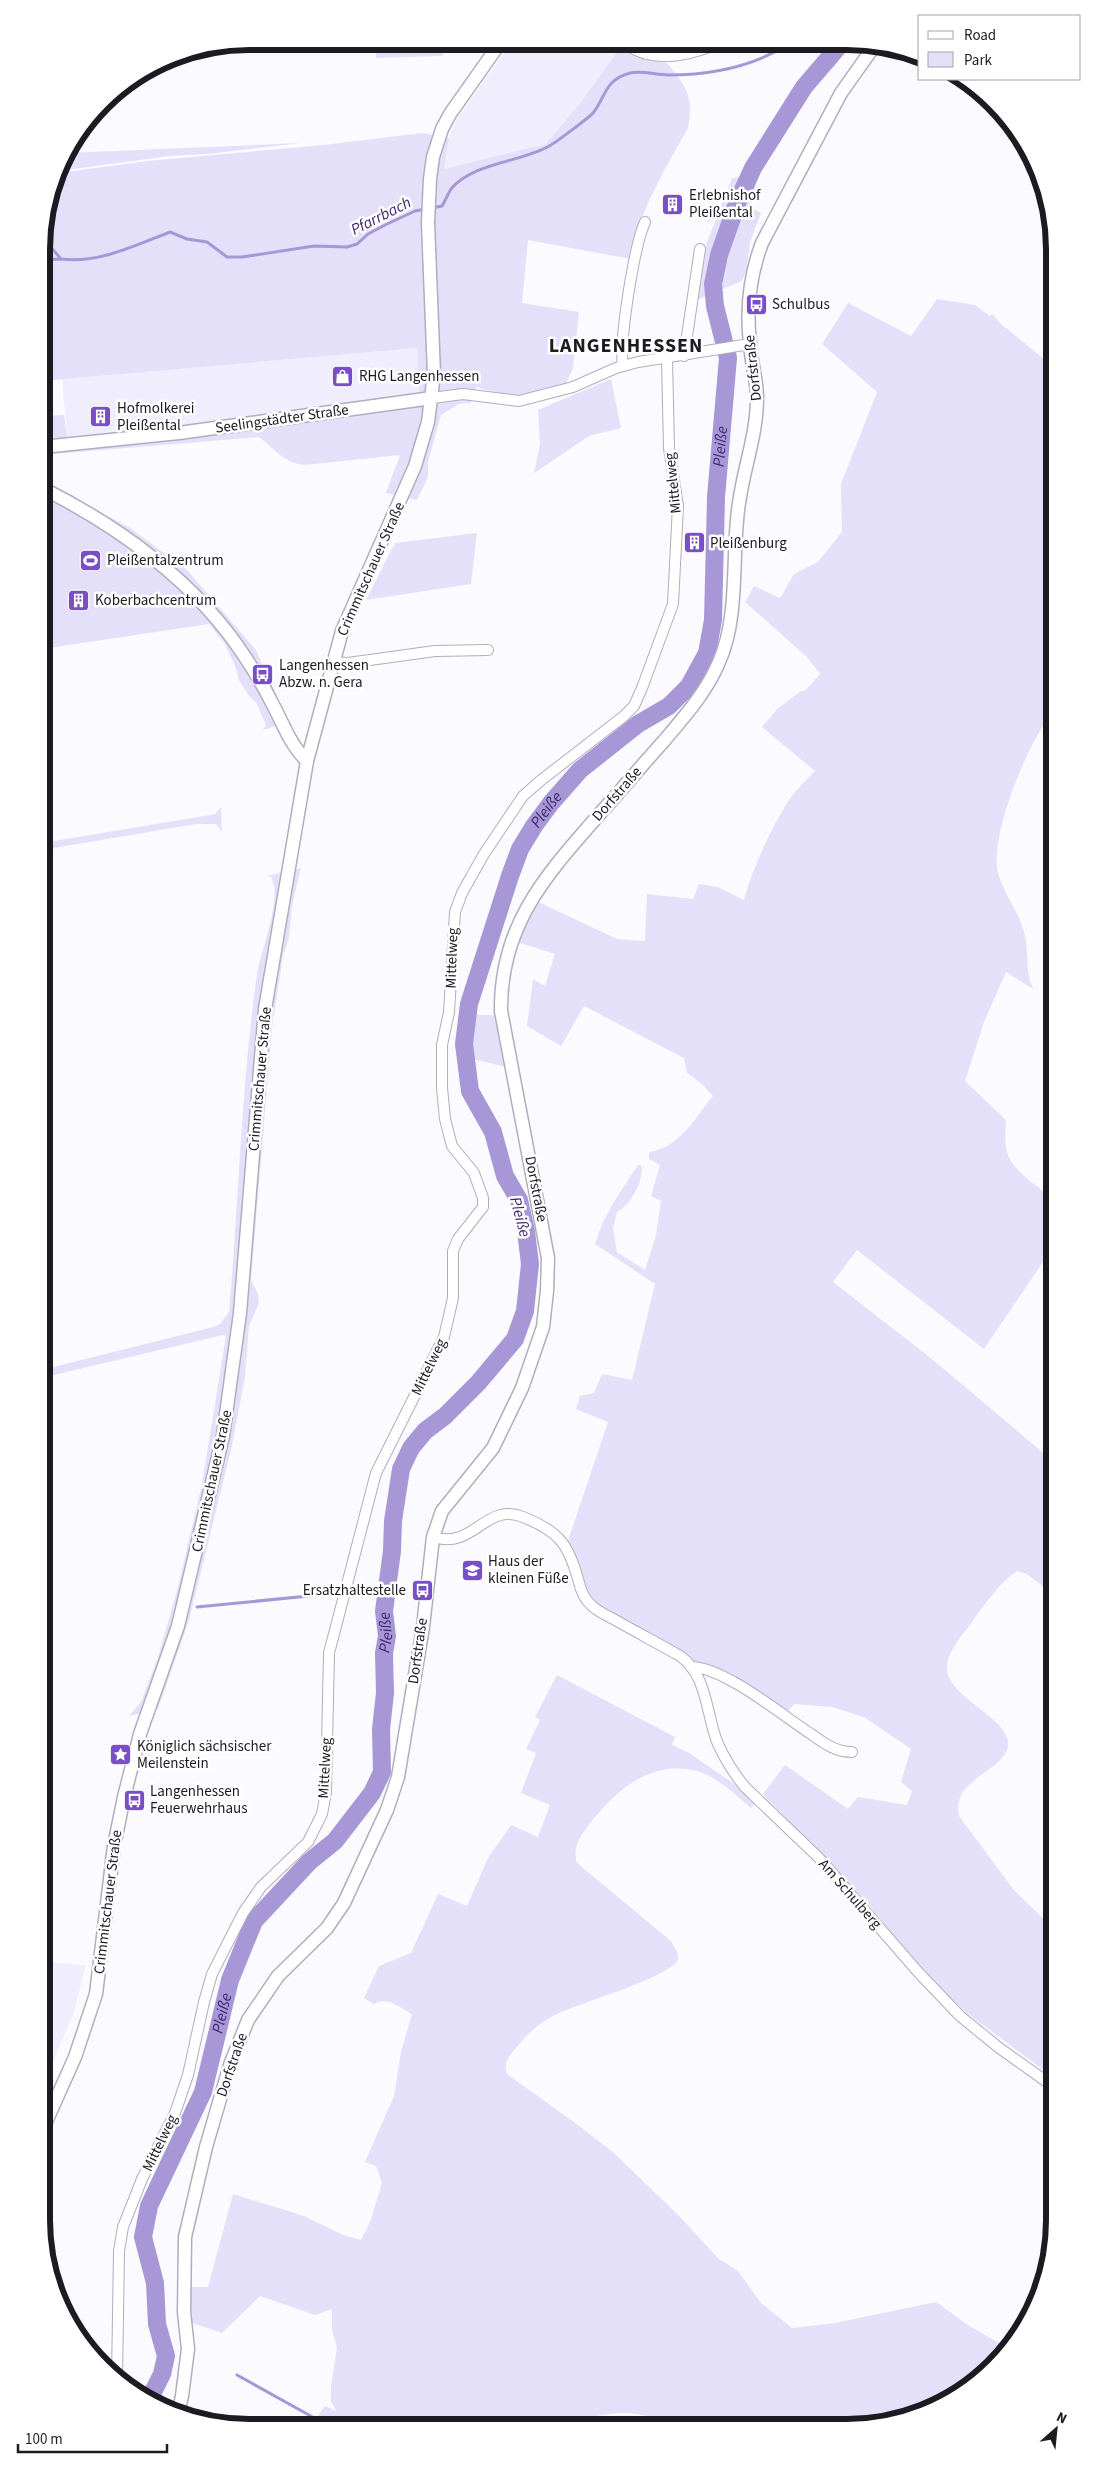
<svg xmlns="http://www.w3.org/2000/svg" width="1096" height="2469" font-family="'Source Sans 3',sans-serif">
  <rect width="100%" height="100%" fill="#fbfafe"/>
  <g fill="#f0edfc">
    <polygon points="511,43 611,43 620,48 581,102 546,144 444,169 449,138 457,119"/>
    <polygon points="417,348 419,392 257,424 68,446 62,379"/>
    <polygon points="41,1962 86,1965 74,2012 41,2090"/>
  </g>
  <g fill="#e5e0fa">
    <polygon points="376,42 451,43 442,56 376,58"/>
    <path d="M620 48 648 60 667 63C686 87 694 95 688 128 666 168 638 212 631 259L528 240 522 303 579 312 573 368 566 384C526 396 517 399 476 387L471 403 459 404 441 415 428 462V477L417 500 386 493 400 455 305 465C281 462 277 450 259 437L42 455V416L64 415 68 445 257 424 419 392 417 348 42 381V235L58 173 148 161 324 145 422 133 449 138 444 169 546 144 581 102Z"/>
    <polygon points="300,143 207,154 169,156 59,171 66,153"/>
    <polygon points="743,177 756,186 750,207 761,213 750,242 747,268 742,281 694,301 702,255 732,178"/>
    <path d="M937 299 975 305 990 316 992 314 1001 324 1055 368V709C1029 738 989 836 998 873 1004 895 1020 913 1025 936 1029 953 1025 972 1033 989L1006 972 984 1022 965 1081 1006 1120C1006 1130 1004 1141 1007 1152 1011 1170 1040 1188 1055 1200V1244L984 1349 857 1250 833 1282 932 1359 1054 1462V1595L1027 1574 1017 1571C999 1583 983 1606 970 1625 961 1637 947 1652 947 1668 946 1697 1013 1719 1008 1746 1004 1772 951 1778 959 1816L1013 1889 1054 1929V2078L967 2013 928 1977 868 1904 763 1794 785 1765 848 1809 858 1797 907 1805 912 1791 901 1782 911 1749 864 1717 832 1707 794 1704 785 1715 706 1668 593 1606 567 1544 608 1422 576 1409 580 1396 594 1393 602 1374 632 1380 655 1284 595 1244C603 1215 622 1190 638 1165H641C645 1180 630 1205 617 1212L613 1229 617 1252 645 1270 656 1235 661 1201 651 1196 660 1165 649 1159V1152C679 1148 695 1118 713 1096L702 1084 687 1073 684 1058 584 1006 561 1046 527 1026 533 979 545 986 555 954 514 941 532 899 617 939 645 941 647 894 693 899 699 884 718 887 744 900C752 870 772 826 789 800 796 790 806 780 815 771L762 727 777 709 801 691H805L820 674 807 657 745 602 754 586 780 598 794 574 818 562 842 532 841 484 877 392 822 344 848 303 911 336Z"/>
    <polygon points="611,379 621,428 589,436 534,473 540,444 538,410"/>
    <polygon points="42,481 130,528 187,570 256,650 289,722 263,730 266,725 256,702 249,696 239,680 235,666 225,644 209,624 42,649"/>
    <polygon points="477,533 471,584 366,600 395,543"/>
    <polygon points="221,807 222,832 216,824 196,824 42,850 42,843 210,815 215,814"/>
    <path d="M301 868 292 905 289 938 283 956 272 1027 251 1280 258 1294 259 1303 249 1326 245 1377 231 1450 189 1620 158 1709 129 1716 141 1702 158 1657 178 1587 202 1484 226 1336 223 1335 41 1378V1370L213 1327 220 1324 229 1312C239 1200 241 1086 257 974 261 950 283 898 271 877L267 876Z"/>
    <polygon points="472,1015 497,1015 506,1067 473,1059 469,1045"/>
    <path d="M557 1675 675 1737 672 1745 689 1753 758 1800 751 1808C732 1792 713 1772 687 1769 646 1764 615 1792 591 1822 581 1835 572 1846 577 1863L671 1941 678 1954V1960C664 1980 580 2002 553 2016 539 2023 526 2035 516 2048 509 2056 503 2063 507 2074L582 2128 614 2153 680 2217 719 2259 738 2271 761 2303 792 2328 835 2323 936 2302 968 2325 1009 2349 962 2393 901 2421 847 2428 663 2427C659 2424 655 2420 651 2418 630 2408 590 2414 572 2426L312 2424 325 2406 336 2411 331 2401V2386L337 2348 332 2330V2309L315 2315 260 2296 222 2333 189 2322 188 2287H208L233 2194 304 2216 343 2235 361 2240 370 2222 382 2183 376 2166 365 2162 394 2096 401 2052 412 2014C400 2008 387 1995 374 2004L364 1998 379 1966 411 1953 438 1894 467 1906 488 1858 511 1825 538 1837 550 1805 521 1793 536 1753 526 1749 540 1720 535 1717Z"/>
  </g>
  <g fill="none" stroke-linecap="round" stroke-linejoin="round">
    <g stroke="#a797d7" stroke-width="3">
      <path d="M432 208 442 206C445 201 448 194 451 189 473 162 524 162 551 145 556 142 590 117 593 113 606 97 604 80 630 73 642 70 656 75 668 75 709 75 752 67 787 45"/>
      <path d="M42 237 61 259C98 264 136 245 170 232L187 239 207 242 227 257H242L314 246 347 247 357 244 368 234 385 225 415 211 426 209"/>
      <polyline points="42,260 61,259"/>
      <polyline points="350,1593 386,1589"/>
      <polyline points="197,1607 339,1593"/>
      <polyline points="237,2375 327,2425"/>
    </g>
    <path stroke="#a797d7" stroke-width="18" id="s1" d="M149 2400 162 2374 166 2356 157 2324 155 2283 143 2237 149 2206 203 2092 230 1980 254 1921 309 1862 335 1841 372 1793 382 1772 381 1729 385 1693 384 1653 387 1636 384 1611 392 1551 393 1521 401 1469 411 1448 425 1431 445 1416 478 1383 515 1339 525 1311 530 1264 526 1231 519 1200 505 1176 493 1132 470 1091 464 1044 469 1004 510 876 520 849 534 826 551 803 580 770 638 724 669 706 689 686 707 653 713 620 716 497 728 358 715 306 713 284 719 255 738 201 753 168 804 87 840 45"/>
    <defs>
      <g id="minor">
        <path d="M621 44C630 46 638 52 647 54 671 60 696 52 718 44"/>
        <polyline points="684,356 700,249"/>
        <path d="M623 366C619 340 634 247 645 222"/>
        <polyline points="432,398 463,394 519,401 573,387 616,368 638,362 750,344"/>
        <polyline points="332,662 348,663 435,651 488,650"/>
        <path d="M433 1537C475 1550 484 1502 523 1517 558 1531 568 1543 578 1579 580 1588 583 1598 591 1605 598 1612 608 1616 617 1621 638 1633 659 1644 680 1656 708 1675 706 1716 718 1744 725 1759 734 1774 745 1787L819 1858 918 1972 960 2016 998 2047 1054 2087"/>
        <path d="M691 1667C724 1667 782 1715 811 1734 824 1743 835 1752 852 1752"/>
        <polyline points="117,2379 119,2251 123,2227 142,2179 175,2113 188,2075 204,2002 212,1974 243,1913 261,1887 308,1842 322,1814 326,1792 329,1653 376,1473 444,1337 453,1298 453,1251 458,1239 483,1207 483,1198 474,1173 452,1146 445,1119 442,1088 442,1045 449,1012 455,912 462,893 484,854 523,796 540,781 624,716 634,706 642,688 673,604 678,506 669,448 667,359"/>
      </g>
      <g id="tertiary">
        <polyline points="42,447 179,433 432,398"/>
        <path d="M42 488C120 527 197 583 245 657 255 672 264 687 272 703 283 723 290 745 307 761"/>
        <polyline points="41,2133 75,2057 96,1994 114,1846 124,1797 140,1734 178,1626 223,1436 240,1313 265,1009 307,761 342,631 415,466 428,422 434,374 428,223 430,179 433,157 442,129 450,114 500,43"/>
        <path d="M178 2413 182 2396 188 2349 184 2312 185 2237 206 2147 230 2065 248 2020 278 1976 327 1928 344 1903 387 1810 398 1777 423 1627 433 1537 442 1511 493 1448 522 1388 543 1327 547 1291 548 1258 501 1011C500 922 549 872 604 809 624 787 643 764 663 742 684 717 706 693 719 662 740 616 731 553 739 503 744 467 757 434 757 398 757 380 751 362 750 343 746 309 750 275 762 243L841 93 875 45"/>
      </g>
    </defs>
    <use href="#minor" stroke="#b1adbf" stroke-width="12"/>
    <use href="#tertiary" stroke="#b1adbf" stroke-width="15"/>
    <use href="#minor" stroke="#fff" stroke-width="10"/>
    <use href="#tertiary" stroke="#fff" stroke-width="12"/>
  </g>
  <defs>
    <symbol id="building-square" viewBox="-11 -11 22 22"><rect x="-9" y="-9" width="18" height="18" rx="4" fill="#784fc8" stroke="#fff"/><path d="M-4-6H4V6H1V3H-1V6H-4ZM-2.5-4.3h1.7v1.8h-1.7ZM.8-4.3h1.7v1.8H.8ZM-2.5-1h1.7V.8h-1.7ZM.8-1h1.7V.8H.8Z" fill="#fff"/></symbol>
    <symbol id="bus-square" viewBox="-11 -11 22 22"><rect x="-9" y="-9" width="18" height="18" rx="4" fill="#784fc8" stroke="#fff"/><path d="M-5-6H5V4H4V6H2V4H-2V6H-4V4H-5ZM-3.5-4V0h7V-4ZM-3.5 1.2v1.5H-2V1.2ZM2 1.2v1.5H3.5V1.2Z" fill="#fff"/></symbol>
    <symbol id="shop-square" viewBox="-11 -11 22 22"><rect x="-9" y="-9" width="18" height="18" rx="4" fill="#784fc8" stroke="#fff"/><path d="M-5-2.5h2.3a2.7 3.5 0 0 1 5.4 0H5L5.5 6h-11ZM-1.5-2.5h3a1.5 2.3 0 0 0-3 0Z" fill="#fff"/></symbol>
    <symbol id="stadium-square" viewBox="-11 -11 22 22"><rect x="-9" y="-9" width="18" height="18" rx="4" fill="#784fc8" stroke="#fff"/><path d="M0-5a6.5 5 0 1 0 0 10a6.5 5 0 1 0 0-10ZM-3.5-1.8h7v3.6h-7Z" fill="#fff"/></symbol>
    <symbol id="school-square" viewBox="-11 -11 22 22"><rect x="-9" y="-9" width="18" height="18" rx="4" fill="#784fc8" stroke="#fff"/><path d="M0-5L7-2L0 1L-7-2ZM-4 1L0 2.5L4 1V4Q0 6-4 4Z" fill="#fff"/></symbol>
    <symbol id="sight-square" viewBox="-11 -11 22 22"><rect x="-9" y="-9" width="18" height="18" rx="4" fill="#784fc8" stroke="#fff"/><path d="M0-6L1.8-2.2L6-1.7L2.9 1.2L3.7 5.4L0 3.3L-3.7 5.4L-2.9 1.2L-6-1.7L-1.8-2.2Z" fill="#fff"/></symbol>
  </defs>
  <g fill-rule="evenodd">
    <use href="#building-square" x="660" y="192" width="25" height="25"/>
    <use href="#bus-square" x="744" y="292" width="25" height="25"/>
    <use href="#shop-square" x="330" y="364" width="25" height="25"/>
    <use href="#building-square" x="88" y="404" width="25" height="25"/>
    <use href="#building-square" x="682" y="530" width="25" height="25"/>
    <use href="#stadium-square" x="78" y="548" width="25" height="25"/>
    <use href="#building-square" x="66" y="588" width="25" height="25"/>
    <use href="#bus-square" x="250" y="662" width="25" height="25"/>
    <use href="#school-square" x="460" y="1558" width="25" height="25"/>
    <use href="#bus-square" x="410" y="1578" width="25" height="25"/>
    <use href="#sight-square" x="108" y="1742" width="25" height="25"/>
    <use href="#bus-square" x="122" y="1788" width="25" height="25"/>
  </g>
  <g text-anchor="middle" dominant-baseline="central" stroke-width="5" stroke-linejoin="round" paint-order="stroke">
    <g font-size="15" fill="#1c1b21" stroke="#fff" text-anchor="start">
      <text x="689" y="195">Erlebnishof<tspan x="689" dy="17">Pleißental</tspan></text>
      <text x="772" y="304">Schulbus</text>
      <text x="359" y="376">RHG Langenhessen</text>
      <text x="117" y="408">Hofmolkerei<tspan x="117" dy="17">Pleißental</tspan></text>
      <text x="710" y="543">Pleißenburg</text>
      <text x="107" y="560">Pleißentalzentrum</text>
      <text x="95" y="600">Koberbachcentrum</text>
      <text x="279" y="665">Langenhessen<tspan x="279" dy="17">Abzw. n. Gera</tspan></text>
      <text x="488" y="1561">Haus der<tspan x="488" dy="17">kleinen Füße</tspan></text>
      <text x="406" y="1590" text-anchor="end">Ersatzhaltestelle</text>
      <text x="137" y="1746">Königlich sächsischer<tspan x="137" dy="17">Meilenstein</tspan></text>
      <text x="150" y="1791">Langenhessen<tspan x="150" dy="17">Feuerwehrhaus</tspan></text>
    </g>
    <g font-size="15" fill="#1c1b21" stroke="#fff">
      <text transform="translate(753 368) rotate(-96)">Dorfstraße</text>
      <text transform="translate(282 419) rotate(-8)">Seelingstädter Straße</text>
      <text transform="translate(673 483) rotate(-96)">Mittelweg</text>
      <text transform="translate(371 569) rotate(-66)">Crimmitschauer Straße</text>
      <text transform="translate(617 794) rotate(-49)">Dorfstraße</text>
      <text transform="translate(452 958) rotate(-88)">Mittelweg</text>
      <text transform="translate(260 1079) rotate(-85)">Crimmitschauer Straße</text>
      <text transform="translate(536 1189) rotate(79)">Dorfstraße</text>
      <text transform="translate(429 1367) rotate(-64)">Mittelweg</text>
      <text transform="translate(212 1481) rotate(-78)">Crimmitschauer Straße</text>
      <text transform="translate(418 1651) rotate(-82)">Dorfstraße</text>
      <text transform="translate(325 1768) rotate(-87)">Mittelweg</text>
      <text transform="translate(850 1894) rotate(49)">Am Schulberg</text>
      <text transform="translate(108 1902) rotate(-83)">Crimmitschauer Straße</text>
      <text transform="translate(232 2065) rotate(-71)">Dorfstraße</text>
      <text transform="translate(160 2143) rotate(-64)">Mittelweg</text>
    </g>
    <g font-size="16" font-style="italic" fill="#412771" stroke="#fff">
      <text transform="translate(381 216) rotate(-27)">Pfarrbach</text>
      <text stroke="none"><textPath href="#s1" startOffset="2179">Pleiße</textPath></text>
      <text stroke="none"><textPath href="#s1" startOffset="1744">Pleiße</textPath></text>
      <text transform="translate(520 1217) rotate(75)">Pleiße</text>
      <text stroke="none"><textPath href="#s1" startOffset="844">Pleiße</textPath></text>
      <text stroke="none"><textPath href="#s1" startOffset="408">Pleiße</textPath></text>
    </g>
    <g font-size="20" font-weight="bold" letter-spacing="1" fill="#1c1b21" stroke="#fff">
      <text x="626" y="346">LANGENHESSEN</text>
    </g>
  </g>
  <path d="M0 0H1096V2469H0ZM249 50H847A199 199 0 0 1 1046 249V2220A199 199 0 0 1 847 2419H249A199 199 0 0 1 50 2220V249A199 199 0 0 1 249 50Z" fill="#fff" fill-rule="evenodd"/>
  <path fill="none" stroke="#1c1b21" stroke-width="6" d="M249 50H847A199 199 0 0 1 1046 249V2220A199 199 0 0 1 847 2419H249A199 199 0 0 1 50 2220V249A199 199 0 0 1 249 50Z"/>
  <rect x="918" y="15" width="162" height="65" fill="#ffffff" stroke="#a4a4a6"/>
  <rect x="928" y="31" width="25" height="8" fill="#ffffff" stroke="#a4a4a6"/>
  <text x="964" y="40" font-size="15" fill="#1c1b21">Road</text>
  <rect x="928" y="52" width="25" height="15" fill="#e5e0fa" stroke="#a4a4a6"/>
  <text x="964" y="65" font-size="15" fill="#1c1b21">Park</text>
  <g transform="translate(1056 2429) rotate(27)" stroke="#ffffff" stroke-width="4" paint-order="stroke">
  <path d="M0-4L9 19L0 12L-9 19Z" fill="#1c1b21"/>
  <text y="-8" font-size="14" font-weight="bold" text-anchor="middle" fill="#1c1b21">N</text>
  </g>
  <path d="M18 2444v8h149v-8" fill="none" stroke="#1c1b21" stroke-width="2.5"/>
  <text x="25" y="2444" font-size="15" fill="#1c1b21" stroke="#ffffff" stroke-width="4" paint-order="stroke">100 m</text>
</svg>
